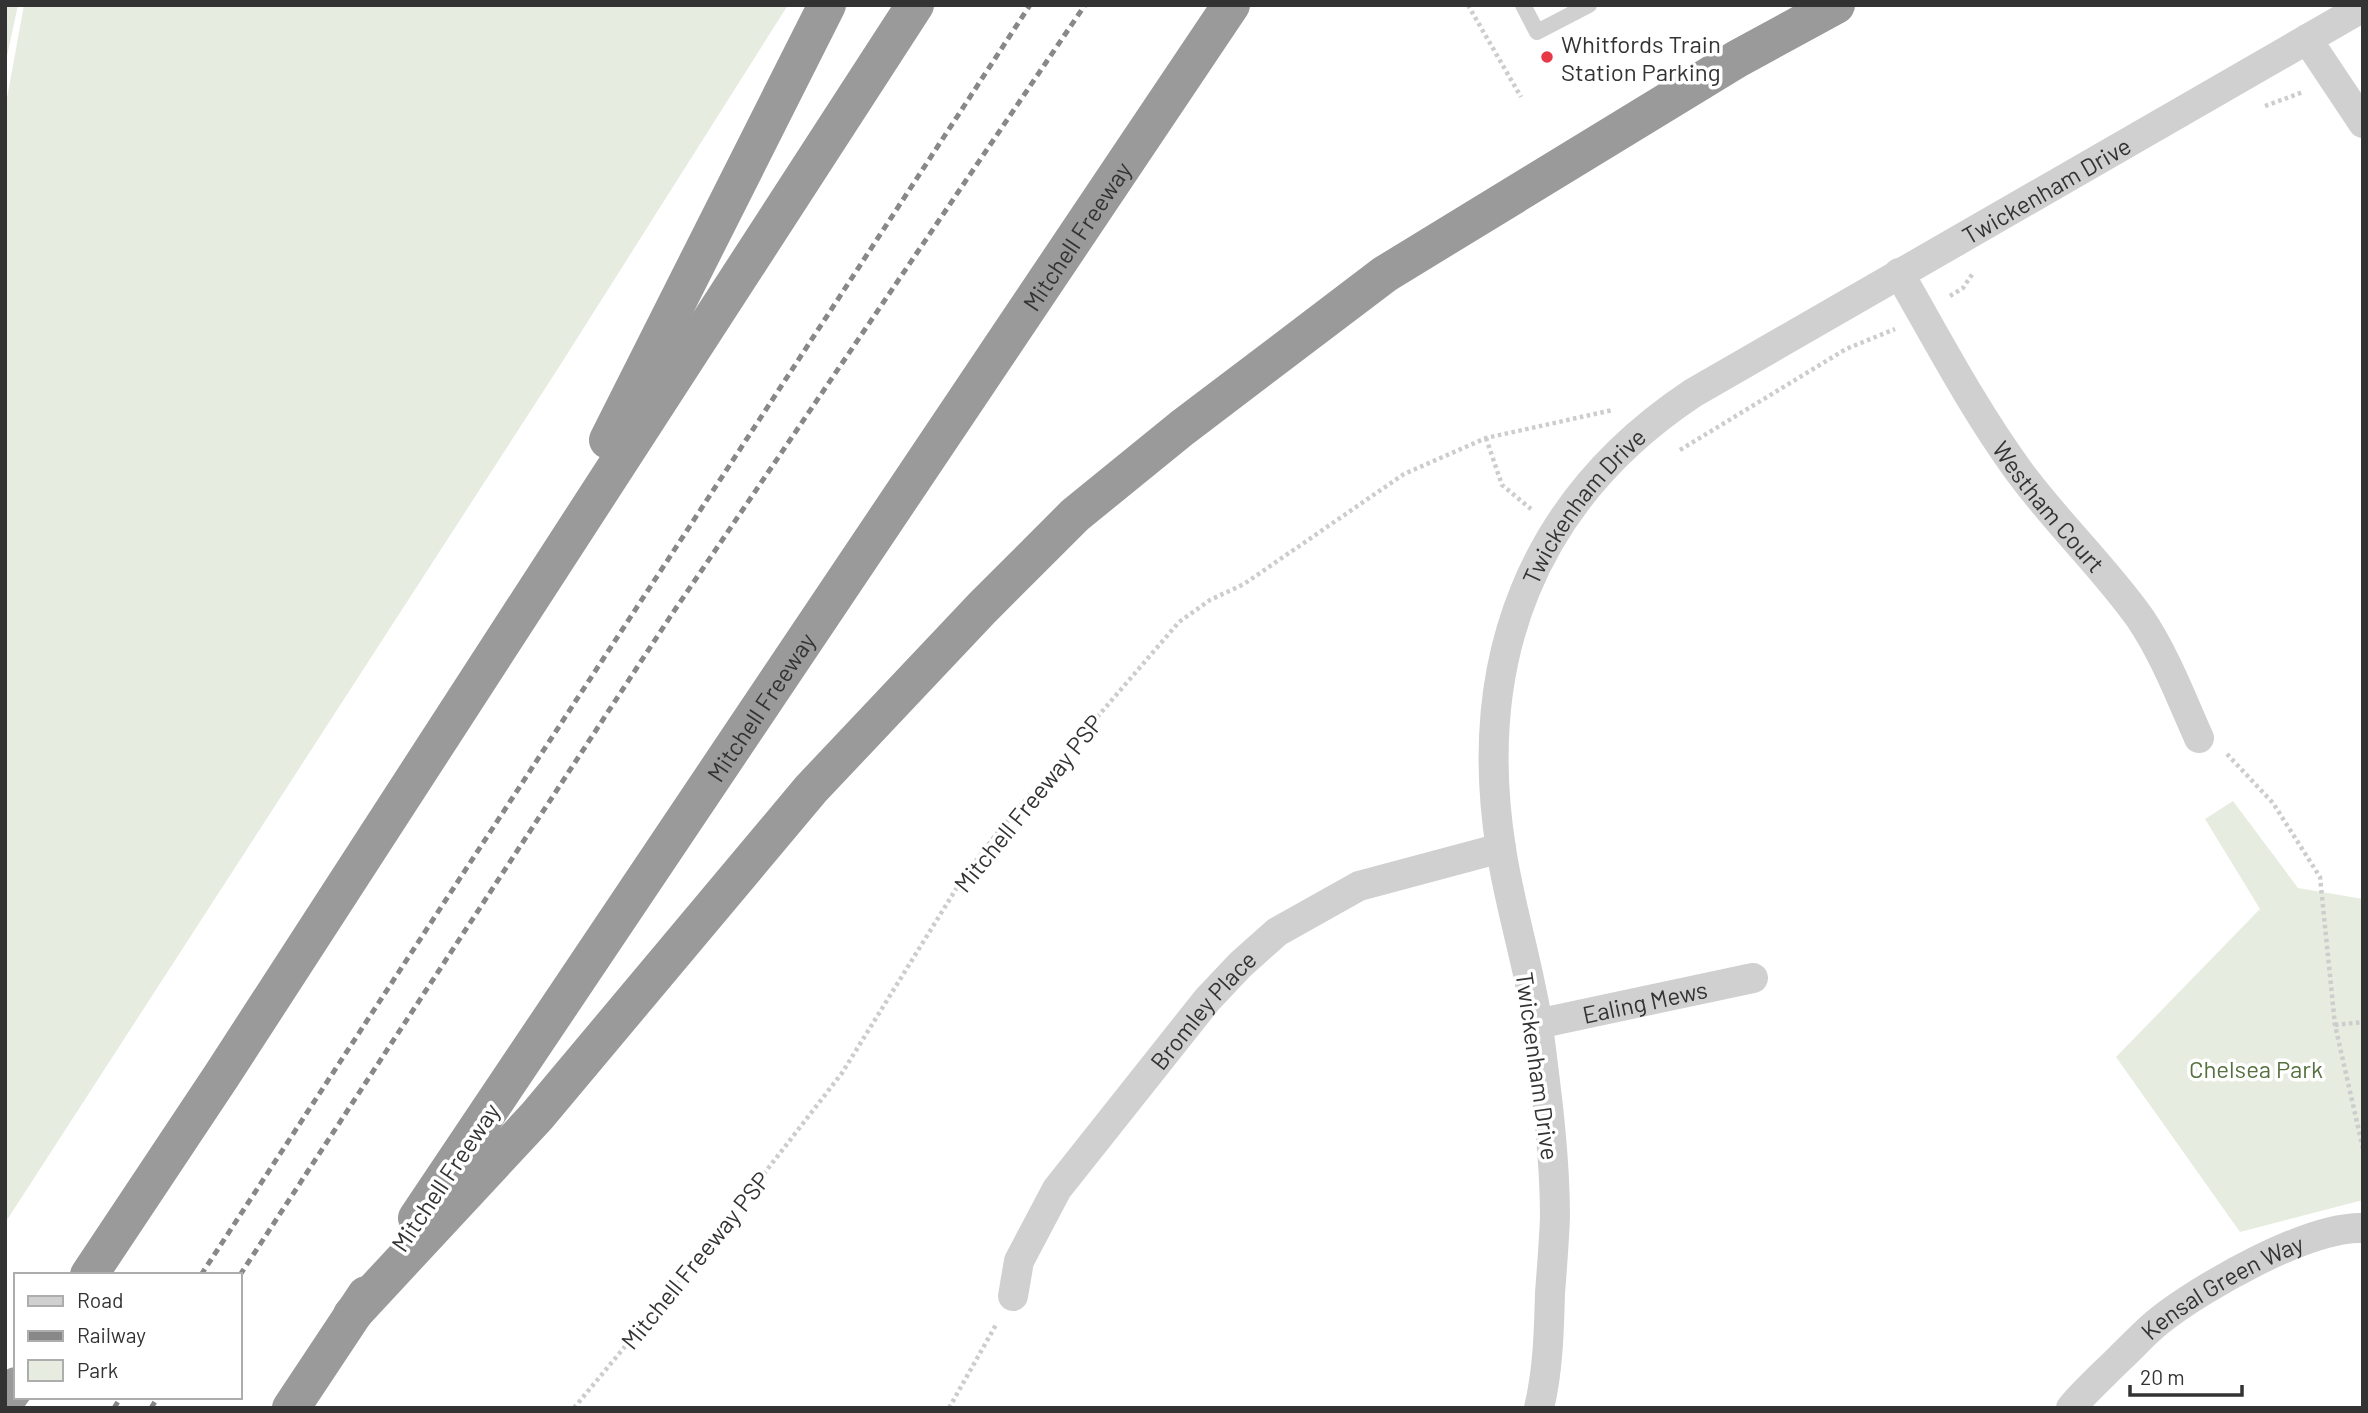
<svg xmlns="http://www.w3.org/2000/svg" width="2368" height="1413" font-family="Barlow,sans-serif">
  <rect width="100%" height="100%" fill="#fff"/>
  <g fill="#e6ecdf">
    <polygon points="5,5 18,5 5,65"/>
    <polygon points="24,5 788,5 559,367 5,1223 5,109"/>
    <polygon points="2233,801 2298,888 2363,899 2363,1200 2240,1232 2116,1057 2260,909 2205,819"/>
  </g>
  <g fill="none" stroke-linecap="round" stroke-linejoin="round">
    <g stroke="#cdcdcd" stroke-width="4.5" stroke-dasharray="3.5 3.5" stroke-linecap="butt">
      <polyline points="1468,5 1521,97"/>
      <polyline points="2265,106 2303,92"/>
      <polyline points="1950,296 1963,288 1973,273"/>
      <polyline points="1486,438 1502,485 1531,509"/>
      <polyline points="1680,450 1846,349 1895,329"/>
      <polyline points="2227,754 2273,803 2320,877 2335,1025 2363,1149"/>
      <polyline points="2335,1025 2363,1022"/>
      <polyline points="574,1408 701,1255 842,1073 961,881 994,837 1179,622 1210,600 1244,584 1404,474 1486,438 1613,410"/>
      <polyline points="949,1408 997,1323"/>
    </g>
    <polyline stroke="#d0d0d0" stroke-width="16" points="1523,5 1537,32 1589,5"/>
    <g stroke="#d0d0d0" stroke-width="30">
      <polyline points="2307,39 2363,123"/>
      <path id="s1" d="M1899 273C1937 339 1973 408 2018 470 2055 521 2103 566 2140 618 2165 655 2181 698 2199 738"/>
      <path id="s2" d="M1537 1024 1753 978"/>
      <path id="s3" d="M1013 1296 1019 1261 1057 1189 1207 1000 1240 965 1277 932 1359 886 1501 848"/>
      <path id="s4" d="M1539 1408C1548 1371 1549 1331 1550 1293 1552 1268 1554 1242 1555 1217 1555 1154 1546 1088 1538 1026 1529 966 1510 908 1501 849 1471 659 1532 500 1693 393L2363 7"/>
      <path id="s5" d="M2071 1408C2086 1390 2104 1374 2120 1358 2133 1346 2145 1332 2159 1321 2202 1287 2308 1226 2363 1228"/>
    </g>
    <g stroke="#9a9a9a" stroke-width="38">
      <polyline points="608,440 827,5"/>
      <path id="s6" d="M417 1218 1231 5"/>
      <polyline points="89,1275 222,1075 915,5"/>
      <polyline points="352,1315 537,1116 811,789 982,608 1075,515 1182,428 1385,274 1737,59 1836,5"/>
      <polyline points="5,1401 16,1386"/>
      <polyline points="291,1408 366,1295"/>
    </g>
    <g stroke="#888" stroke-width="5" stroke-dasharray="7 5" stroke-linecap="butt">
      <polyline points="201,1275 1030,5"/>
      <polyline points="240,1275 670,617 1085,5"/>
      <polyline points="114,1408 121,1397"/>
      <polyline points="151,1408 158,1397"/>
    </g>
  </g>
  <circle fill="#e63946" stroke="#fff" stroke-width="2.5" cx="1547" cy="57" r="7"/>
  <g text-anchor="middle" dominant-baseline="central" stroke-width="7" stroke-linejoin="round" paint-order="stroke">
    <g font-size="24" fill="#333" stroke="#fff" text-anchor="start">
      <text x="1561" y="43">Whitfords Train<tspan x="1561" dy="28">Station Parking</tspan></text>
    </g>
    <g font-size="24" fill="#333" stroke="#fff">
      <text stroke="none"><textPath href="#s4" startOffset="1498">Twickenham Drive</textPath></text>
      <text stroke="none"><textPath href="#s6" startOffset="1183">Mitchell Freeway</textPath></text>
      <text stroke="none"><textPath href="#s1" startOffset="278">Westham Court</textPath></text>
      <text stroke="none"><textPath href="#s4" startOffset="931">Twickenham Drive</textPath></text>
      <text stroke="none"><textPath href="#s6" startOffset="616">Mitchell Freeway</textPath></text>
      <text transform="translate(1028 803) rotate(-51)">Mitchell Freeway PSP</text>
      <text stroke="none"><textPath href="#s2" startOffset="110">Ealing Mews</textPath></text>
      <text stroke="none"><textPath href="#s3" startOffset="348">Bromley Place</textPath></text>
      <text transform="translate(1538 1066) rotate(82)">Twickenham Drive</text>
      <text transform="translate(445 1177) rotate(-56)">Mitchell Freeway</text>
      <text transform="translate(695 1260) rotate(-51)">Mitchell Freeway PSP</text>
      <text stroke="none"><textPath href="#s5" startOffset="196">Kensal Green Way</textPath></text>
    </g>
    <g font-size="24" fill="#56703f" stroke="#fff">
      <text x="2256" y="1068">Chelsea Park</text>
    </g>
  </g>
  <rect width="2368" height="1413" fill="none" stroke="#333333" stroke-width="14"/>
  <rect x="14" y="1273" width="228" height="126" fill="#ffffff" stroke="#adadad" stroke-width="2"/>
  <rect x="28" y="1296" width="35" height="10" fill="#d0d0d0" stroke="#adadad" stroke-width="2"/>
  <text x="77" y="1308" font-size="21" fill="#333333">Road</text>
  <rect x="28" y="1331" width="35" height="10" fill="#888888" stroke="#adadad" stroke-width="2"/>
  <text x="77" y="1343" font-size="21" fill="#333333">Railway</text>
  <rect x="28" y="1360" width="35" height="21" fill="#e6ecdf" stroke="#adadad" stroke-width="2"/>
  <text x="77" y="1378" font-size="21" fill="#333333">Park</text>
  <path d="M2130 1385v10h112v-10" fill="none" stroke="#333333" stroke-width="3.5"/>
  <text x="2140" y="1385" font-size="21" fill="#333333" stroke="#ffffff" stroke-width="5" paint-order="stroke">20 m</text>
</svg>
